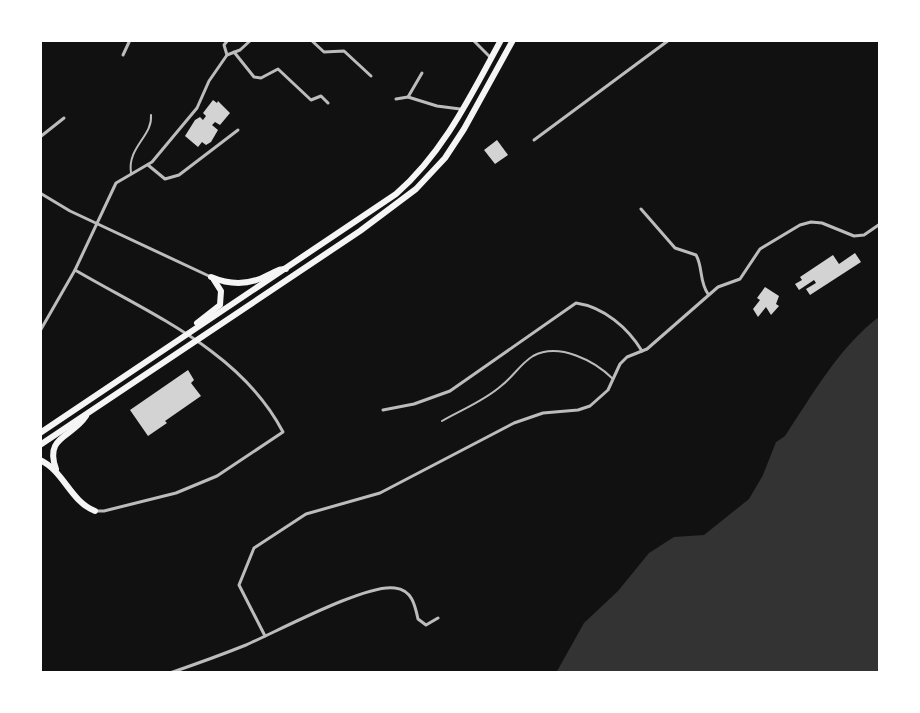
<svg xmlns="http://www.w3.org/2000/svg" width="920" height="713" font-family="'Space Grotesk',sans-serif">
  <rect width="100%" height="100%" fill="#111"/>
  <path fill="#333" d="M880 316V673H556L584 623 618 591 649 553 674 537 704 535 749 499 763 475 776 442 785 436C813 394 839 347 880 316Z"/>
  <g fill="#d3d3d3">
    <polygon points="213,100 217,103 218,101 230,113 220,125 215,122 212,125 218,130 211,142 206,145 202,142 198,147 185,136 195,120 200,117 203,120 206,116 203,113"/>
    <polygon points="497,140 508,155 495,164 484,150"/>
    <polygon points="855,253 861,262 810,295 806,289 816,283 814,280 799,290 795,284 802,280 800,277 833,255 839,264"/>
    <polygon points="765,287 779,296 776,304 779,306 771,315 766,307 758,317 753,309 760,300 757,298"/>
    <polygon points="188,370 194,380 191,383 201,396 165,421 167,423 148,436 130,410"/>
  </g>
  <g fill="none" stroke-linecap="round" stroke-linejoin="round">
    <g stroke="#bcbcbc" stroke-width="2">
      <path d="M131 173C127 147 153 136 151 115"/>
      <path d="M442 421C461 410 484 401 501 386 513 377 520 364 533 356 559 342 595 361 613 379"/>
    </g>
    <g stroke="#bcbcbc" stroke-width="3">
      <polyline points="311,40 324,52 344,51 371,76"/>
      <polyline points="473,40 490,57"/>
      <polyline points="234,52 254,77 261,78 278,69 311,100 321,96 328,103"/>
      <polyline points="123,55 130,40"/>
      <polyline points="227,55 224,45 228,40"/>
      <polyline points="408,97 437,106 460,109"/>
      <polyline points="396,99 408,97 422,73"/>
      <polyline points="40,137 64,118"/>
      <polyline points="534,140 669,40"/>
      <polyline points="148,165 165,179 179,175 238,130"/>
      <polyline points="40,193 70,211 211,277"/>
      <path d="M641 209 675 248 696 255C703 267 699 281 708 294"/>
      <path d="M75 270C150 314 241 351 283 432L217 476 176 493 104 511H95"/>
      <polyline points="40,331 75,270 116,183 152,162 197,108 209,81 227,55 240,50 251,40"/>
      <path d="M383 410 414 404 450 391 576 303C604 307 628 328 642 351"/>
      <polyline points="265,636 239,585 254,548 306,514 380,493 514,423 543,413 578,410 590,406 608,390 620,364 627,357 647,349 718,287 740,279 760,249 800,225 811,222 822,223 854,236 864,235 880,224"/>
      <path d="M170 673C196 664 221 655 246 645 276 632 367 583 395 588 412 590 415 605 418 619L426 625 438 618"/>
    </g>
    <g stroke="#f5f5f5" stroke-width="6">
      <path d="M211 277C230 285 250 285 268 275 276 272 278 268 286 269"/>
      <polyline points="197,323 220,305 221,291 214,280"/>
      <path d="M40 433 396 194C444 152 471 95 501 40"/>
      <polyline points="40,445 360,231 416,189 445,158 464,129 513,40"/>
      <path d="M40 460C64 471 70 501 95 511"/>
      <path d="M56 469C44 436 72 438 86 416"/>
    </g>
  </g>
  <rect width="920" height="713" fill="none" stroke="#ffffff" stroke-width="84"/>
</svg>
